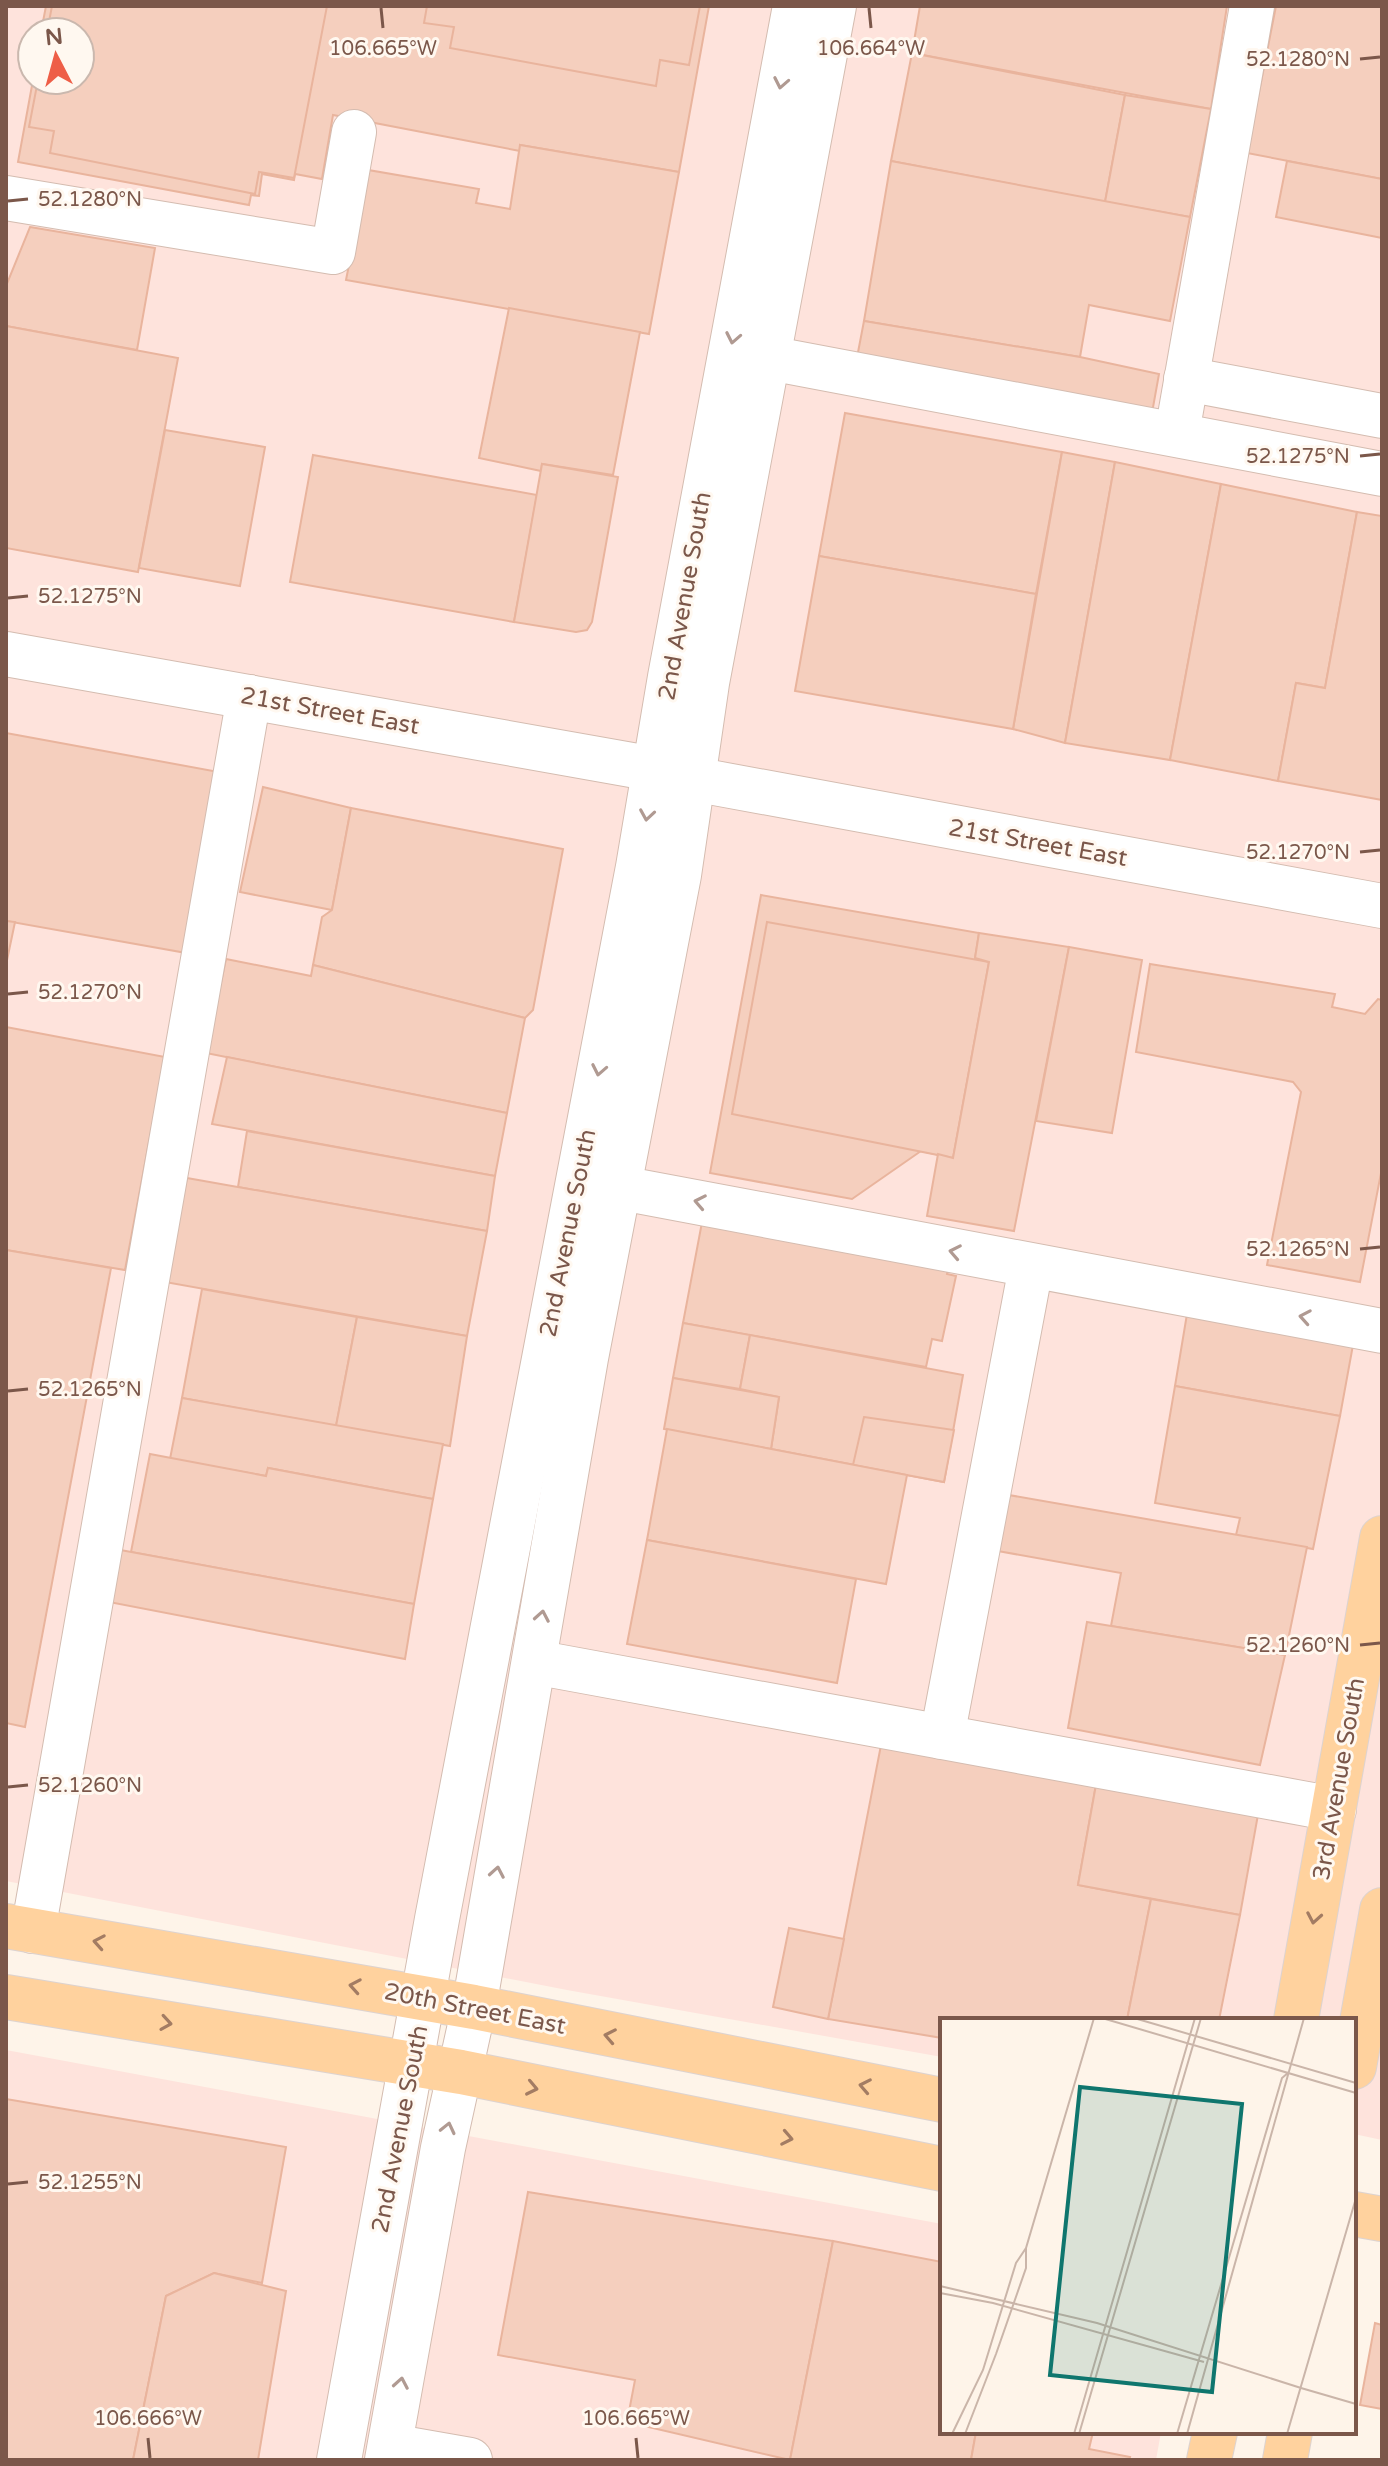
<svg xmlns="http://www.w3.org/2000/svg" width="1388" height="2466" font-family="'Varela Round',sans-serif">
  <rect width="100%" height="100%" fill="#fef4e9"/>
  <g fill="#fee3dc" fill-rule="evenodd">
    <path d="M6 6H1382V2140L1354 2134V2020H942V2057L567 1990 6 1881ZM32 32H80V80H32Z"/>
    <polygon points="6,2050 942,2224 942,2432 1161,2432 1156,2460 6,2460"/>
  </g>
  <g fill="#f5cfbe" stroke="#e9b49d" stroke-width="2">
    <polygon points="46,6 709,6 679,172 520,145 520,151 333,115 322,179 295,174 294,180 262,174 259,196 251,195 249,205 18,162 33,80 80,80 80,32 41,32"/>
    <polygon points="52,6 327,6 294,178 259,172 255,194 50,153 54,131 29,127 38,80 80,80 80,32 47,32"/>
    <polygon points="427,6 700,6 689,65 660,60 656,86 450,48 454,27 424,23"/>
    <polygon points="920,6 1227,6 1211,109 912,53"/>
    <polygon points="1276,6 1382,6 1382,179 1247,153"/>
    <polygon points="912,53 1125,95 1105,202 891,161"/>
    <polygon points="1125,95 1211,109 1190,217 1105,202"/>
    <polygon points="520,145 679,172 649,334 346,280 368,170 479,189 476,203 510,209"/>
    <polygon points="891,161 1190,217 1170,321 1089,305 1080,357 864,321"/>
    <polygon points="1287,161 1382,179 1382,238 1276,217"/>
    <polygon points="30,227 155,248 137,350 6,326 6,286"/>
    <polygon points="509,308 640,332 613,475 542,464 541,471 479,458"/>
    <polygon points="864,321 1080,357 1159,374 1150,424 855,368"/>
    <polygon points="6,326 178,358 138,572 6,548"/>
    <polygon points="845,413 1062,452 1036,594 819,556"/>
    <polygon points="165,430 265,447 240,586 139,568"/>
    <polygon points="1062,452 1115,462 1065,743 1013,729"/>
    <polygon points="313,455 537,495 514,622 290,582"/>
    <polygon points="1115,462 1221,484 1170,760 1065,743"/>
    <polygon points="542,464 618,477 592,622 587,630 576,632 514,622"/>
    <polygon points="1221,484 1357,512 1325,688 1296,683 1278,781 1170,760"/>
    <polygon points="1357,512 1382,516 1382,800 1278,781 1296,683 1325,688"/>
    <polygon points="819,556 1036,594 1013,729 795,691"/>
    <polygon points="6,733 224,773 192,954 6,921"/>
    <polygon points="263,787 351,808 332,910 240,892"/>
    <polygon points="351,808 563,849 533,1010 525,1018 313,965 322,917 332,910"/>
    <polygon points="761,895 979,933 975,958 989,962 953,1158 921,1151 852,1199 710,1173"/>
    <polygon points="6,921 15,922 6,965"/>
    <polygon points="767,922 989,962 953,1158 732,1114"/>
    <polygon points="979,933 1069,947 1014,1231 927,1216 938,1154 953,1158 989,962 975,958"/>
    <polygon points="1069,947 1142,960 1112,1133 1036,1121"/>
    <polygon points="226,959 311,976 313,965 525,1018 507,1113 206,1053"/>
    <polygon points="1150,964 1335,994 1332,1007 1365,1014 1378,999 1382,1000 1382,1168 1360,1282 1267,1265 1301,1092 1293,1082 1136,1052"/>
    <polygon points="6,1027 165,1057 125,1270 6,1250"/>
    <polygon points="227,1057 507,1113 495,1176 212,1124"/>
    <polygon points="247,1131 495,1176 487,1231 238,1187"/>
    <polygon points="187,1178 487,1231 467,1336 165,1282"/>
    <polygon points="703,1217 949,1263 947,1274 956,1276 942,1341 932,1339 926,1367 683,1323"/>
    <polygon points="6,1250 111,1268 25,1727 6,1723"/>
    <polygon points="202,1289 357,1317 336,1426 182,1398"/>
    <polygon points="1189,1302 1355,1334 1340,1416 1175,1386"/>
    <polygon points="357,1317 467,1336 450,1446 336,1426"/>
    <polygon points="683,1323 750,1335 740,1389 673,1378"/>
    <polygon points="750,1335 963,1375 944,1482 771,1449 779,1397 740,1389"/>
    <polygon points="673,1378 779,1397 771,1449 664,1429"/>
    <polygon points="1175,1386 1340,1416 1313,1549 1236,1535 1240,1518 1155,1503"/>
    <polygon points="182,1398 443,1444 433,1499 268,1468 266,1476 170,1459"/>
    <polygon points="864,1417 954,1430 944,1482 853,1465"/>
    <polygon points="667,1429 907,1475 886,1584 647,1540"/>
    <polygon points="150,1454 266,1476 268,1468 433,1499 414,1604 131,1552"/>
    <polygon points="1003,1494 1307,1547 1285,1655 1111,1626 1121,1573 992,1550"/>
    <polygon points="647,1540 856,1579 837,1683 627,1644"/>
    <polygon points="115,1549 414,1604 405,1659 109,1602"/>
    <polygon points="1087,1622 1285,1655 1260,1765 1068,1728"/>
    <polygon points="882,1740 1097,1779 1078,1885 1151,1899 1127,2020 942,2020 942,2038 828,2019"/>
    <polygon points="1097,1779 1259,1809 1240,1915 1078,1885"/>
    <polygon points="1151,1899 1240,1915 1219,2020 1127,2020"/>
    <polygon points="789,1928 844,1939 828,2019 773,2007"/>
    <polygon points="6,2099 286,2147 262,2283 214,2273 166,2296 133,2460 6,2460"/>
    <polygon points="528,2192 833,2241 790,2460 627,2422 635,2380 498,2355"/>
    <polygon points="833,2241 942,2262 942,2432 976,2432 971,2460 790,2460"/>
    <polygon points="214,2273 286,2291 258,2460 133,2460 166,2296"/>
    <polygon points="1375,2323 1382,2325 1382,2409 1360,2405"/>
    <polygon points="976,2432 1093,2432 1089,2449 1130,2457 1129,2460 971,2460"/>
  </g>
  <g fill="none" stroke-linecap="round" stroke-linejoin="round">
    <defs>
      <g id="minor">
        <polyline points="6,198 333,252 354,132"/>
        <polyline points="769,358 1382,474"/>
        <polyline points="1186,379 1382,416"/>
        <polyline points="1177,433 1252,6"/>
        <polyline points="6,654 654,769"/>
        <polyline points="693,779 1382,906"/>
        <polyline points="621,1188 1382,1331"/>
        <polyline points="534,1662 1334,1809"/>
        <polyline points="942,1737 1031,1267"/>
        <polyline points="33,1931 249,697"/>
        <polyline points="390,2446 470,2460"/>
        <polyline points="339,2460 437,1919 638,867 670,677 795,6"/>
        <polyline points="387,2460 443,2148 474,2007 586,1358 679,875 707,683 834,6"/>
      </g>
      <g id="major">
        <polyline points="6,1926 474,2007 942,2100"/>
        <polyline points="6,1997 461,2072 942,2169"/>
        <polyline points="1296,2020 1382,1538"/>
        <polyline points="1354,2067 1382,1910"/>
        <polyline points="1354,2214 1382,2219"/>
        <polyline points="1209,2460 1215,2432"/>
        <polyline points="1285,2460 1290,2432"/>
      </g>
    </defs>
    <use href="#minor" stroke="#d4bcb0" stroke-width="46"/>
    <use href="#major" stroke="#ddd3d0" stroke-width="46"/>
    <use href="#minor" stroke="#fff" stroke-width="44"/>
    <use href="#major" stroke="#ffd29e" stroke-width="44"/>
  </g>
  <defs><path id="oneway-chevron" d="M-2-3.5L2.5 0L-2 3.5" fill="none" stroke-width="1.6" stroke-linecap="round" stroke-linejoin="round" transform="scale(2)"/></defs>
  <g stroke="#b09a92">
    <use href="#oneway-chevron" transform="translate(781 83) rotate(101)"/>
    <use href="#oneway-chevron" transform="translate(733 338) rotate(101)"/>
    <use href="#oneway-chevron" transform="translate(647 815) rotate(99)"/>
    <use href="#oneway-chevron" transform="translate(599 1070) rotate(101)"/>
    <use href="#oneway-chevron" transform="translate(700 1202) rotate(-169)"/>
    <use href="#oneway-chevron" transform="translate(955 1252) rotate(-169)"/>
    <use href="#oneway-chevron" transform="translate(1305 1317) rotate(-170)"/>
    <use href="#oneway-chevron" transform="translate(542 1616) rotate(-80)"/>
    <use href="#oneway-chevron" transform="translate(497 1872) rotate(-80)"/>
    <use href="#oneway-chevron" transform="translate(448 2128) rotate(-77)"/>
    <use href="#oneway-chevron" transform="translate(401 2383) rotate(-80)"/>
  </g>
  <g stroke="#a37c63">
    <use href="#oneway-chevron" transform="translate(1314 1918) rotate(100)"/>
    <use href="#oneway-chevron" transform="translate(99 1942) rotate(-170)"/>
    <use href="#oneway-chevron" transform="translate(355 1986) rotate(-170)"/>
    <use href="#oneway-chevron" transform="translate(166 2023) rotate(9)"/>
    <use href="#oneway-chevron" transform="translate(610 2036) rotate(-169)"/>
    <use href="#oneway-chevron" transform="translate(865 2086) rotate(-169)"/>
    <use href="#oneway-chevron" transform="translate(532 2088) rotate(12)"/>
    <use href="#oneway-chevron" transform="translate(787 2138) rotate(11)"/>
  </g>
  <path fill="none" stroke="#7b574a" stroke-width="3" d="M381 8 383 28M869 8 871 28M1360 59 1380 57M8 201 28 199M1360 456 1380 454M8 598 28 596M1360 852 1380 850M8 994 28 992M1360 1249 1380 1247M8 1391 28 1389M1360 1645 1380 1643M8 1787 28 1785M8 2184 28 2182M148 2438 150 2458M636 2438 638 2458"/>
  <g text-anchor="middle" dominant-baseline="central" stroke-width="6" stroke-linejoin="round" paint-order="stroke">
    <g font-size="24" fill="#7b574a" stroke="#fff8f0">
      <text transform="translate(685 596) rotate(-80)">2nd Avenue South</text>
      <text transform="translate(330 711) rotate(10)">21st Street East</text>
      <text transform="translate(1038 843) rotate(10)">21st Street East</text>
      <text transform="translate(568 1233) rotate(-79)">2nd Avenue South</text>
      <text transform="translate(1339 1779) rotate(-80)">3rd Avenue South</text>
      <text transform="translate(475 2009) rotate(11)">20th Street East</text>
      <text transform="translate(400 2129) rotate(-79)">2nd Avenue South</text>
    </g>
  </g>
  <g transform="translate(940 2018)">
    <rect width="416" height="416" fill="#fef4e9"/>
    <path fill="none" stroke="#cab5a9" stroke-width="2" d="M162 0 416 75M194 0 416 65M0 268 157 305 361 370M0 275 53 285 264 344M56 336 86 250V230M361 370 416 386M12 416 43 352 76 245 86 230 154 0M25 416 56 336M134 416 255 0M139 416 261 0M237 416 342 60 349 54M247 416 364 0M347 416 416 180"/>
    <path fill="#0f766e" fill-opacity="0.15" stroke="#0f766e" stroke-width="4" d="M140 69 302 86 272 374 110 357Z"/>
    <rect width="416" height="416" fill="none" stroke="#7b574a" stroke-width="4"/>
  </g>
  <g font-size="20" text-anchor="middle" fill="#7b574a" stroke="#fff8f0" stroke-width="6" stroke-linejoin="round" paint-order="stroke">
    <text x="383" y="55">106.665°W</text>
    <text x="871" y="55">106.664°W</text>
    <text x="1298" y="66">52.1280°N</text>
    <text x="90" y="206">52.1280°N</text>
    <text x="1298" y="463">52.1275°N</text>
    <text x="90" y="603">52.1275°N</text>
    <text x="1298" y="859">52.1270°N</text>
    <text x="90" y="999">52.1270°N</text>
    <text x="1298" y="1256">52.1265°N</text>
    <text x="90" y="1396">52.1265°N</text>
    <text x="1298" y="1652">52.1260°N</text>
    <text x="90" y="1792">52.1260°N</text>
    <text x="90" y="2189">52.1255°N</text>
    <text x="148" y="2425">106.666°W</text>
    <text x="636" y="2425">106.665°W</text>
  </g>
  <rect width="1388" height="2466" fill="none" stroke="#7b574a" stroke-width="16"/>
  <g transform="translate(56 56) rotate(354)"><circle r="38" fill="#fff8f0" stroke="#cab8ae" stroke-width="2"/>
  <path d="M0-6L14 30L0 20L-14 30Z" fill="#ee5e47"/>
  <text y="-12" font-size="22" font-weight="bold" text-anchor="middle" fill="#7b574a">N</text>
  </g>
</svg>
